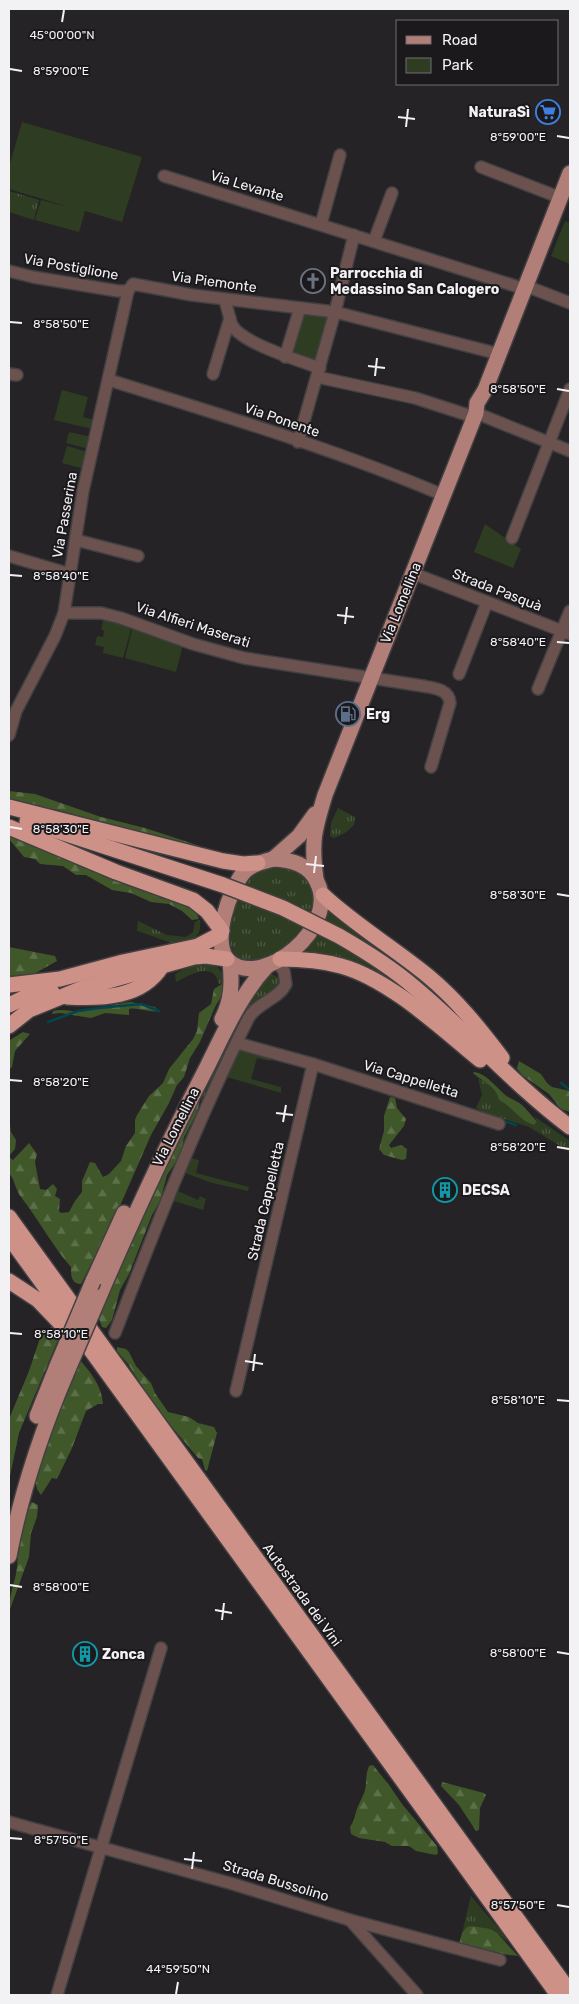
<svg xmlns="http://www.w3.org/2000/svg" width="579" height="2004" font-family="Rubik,sans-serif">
  <defs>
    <pattern id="grass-tufts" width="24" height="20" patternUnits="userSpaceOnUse" patternTransform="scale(1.25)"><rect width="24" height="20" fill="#2e3d22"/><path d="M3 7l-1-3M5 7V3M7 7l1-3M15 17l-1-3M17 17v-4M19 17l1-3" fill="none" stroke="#4d5a43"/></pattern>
    <pattern id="forest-firs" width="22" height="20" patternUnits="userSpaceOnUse" patternTransform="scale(1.25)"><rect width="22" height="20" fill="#40572a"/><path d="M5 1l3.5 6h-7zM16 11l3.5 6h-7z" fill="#5c7049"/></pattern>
  </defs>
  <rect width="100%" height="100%" fill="#252326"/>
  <g fill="url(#grass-tufts)">
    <polygon points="9,191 39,200 34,220 9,212"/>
    <polygon points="338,808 355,817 354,825 345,833 334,838 330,836 331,823"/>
    <path d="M271 864 302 872 317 896 311 926C296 938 273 961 254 963 250 963 246 961 243 960 216 951 237 889 251 874 255 870 265 867 271 864Z"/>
    <polygon points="326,902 427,978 477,1034 425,986 396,964 322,921"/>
    <path d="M200 920C202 934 194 943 180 944 172 945 147 933 137 931L138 921 167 935 186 937 193 932 195 922Z"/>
    <polygon points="315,933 368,962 420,1000 414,1001 297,955"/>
    <path d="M199 962C216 965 223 966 224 984H219C214 960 189 975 176 982L175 974Z"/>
    <polygon points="270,973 279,978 280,985 243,1018 239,1016 246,1000"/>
    <path d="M238 1017 242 1018 226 1049 181 1151C184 1131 200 1116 202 1096L174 1140Z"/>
    <path d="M478 1078C487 1083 497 1089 499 1100 513 1107 519 1121 534 1125L537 1122 535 1117 570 1141V1152L529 1127 485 1113 476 1108 482 1095Z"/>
    <path d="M471 1896 504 1935 507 1942C492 1927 490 1932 472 1926L462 1933Z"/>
  </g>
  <g fill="url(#forest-firs)">
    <polygon points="9,791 35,794 101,817 145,828 200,846 191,846 58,810 26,805 9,798"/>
    <polygon points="9,833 92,869 104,877 127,883 140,890 153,892 161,898 186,904 195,910 199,919 192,920 182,911 169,904 151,902 131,893 112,890 86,875 76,875 63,866 40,864 35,859 24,857 9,839"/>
    <polygon points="9,947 55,956 57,961 32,975 9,976"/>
    <path d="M222 984 224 985 223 993 215 1007 200 1042 190 1058 184 1077 177 1085 169 1103 151 1135 98 1256 91 1264 81 1284C71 1284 71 1275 71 1267 54 1248 38 1219 21 1197 15 1189 15 1180 9 1173V1117L11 1132 16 1140 15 1149 9 1156 10 1158 13 1160 29 1143 37 1154 35 1162 40 1189 46 1190 53 1184 57 1189 55 1196 60 1199 59 1211 61 1213 69 1212 75 1201 82 1192V1181L90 1162 95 1163 103 1177 109 1174 121 1161 126 1146 135 1133V1120L137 1115 149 1096 163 1083 169 1069 193 1039 197 1031 199 1013 211 1004 214 989Z"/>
    <path d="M131 1002 155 1007 159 1011C149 1013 139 1007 129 1009V1015L105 1013 91 1018 60 1013 52 1014 53 1011C66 1008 73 1013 85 1011 100 1008 116 1004 131 1002Z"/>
    <polygon points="23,1032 30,1034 15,1051 12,1067 9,1070 10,1040"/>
    <polygon points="519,1061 541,1074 547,1083 552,1087 570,1091 570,1112 561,1109 549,1094 522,1075 517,1068"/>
    <path d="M474 1072C487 1073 499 1091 508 1097 513 1100 519 1102 522 1105 525 1108 536 1120 537 1122L534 1125C519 1121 513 1107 499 1100 496 1086 483 1082 473 1073Z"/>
    <polygon points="201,1095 197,1113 184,1137 180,1156 167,1175 160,1201 152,1215 129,1274 120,1290 112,1320 106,1328 102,1327 98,1316 109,1288 120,1269 141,1214"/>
    <polygon points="390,1097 395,1098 397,1108 406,1119 404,1126 389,1145 391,1148 401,1145 407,1149 406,1159 402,1160 384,1155 379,1149 384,1131 384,1116"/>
    <polygon points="54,1326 60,1335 19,1433 9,1481 9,1419 29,1371 39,1341 45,1330"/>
    <polygon points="117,1347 126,1349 129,1352 136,1366 151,1383 155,1393 168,1412 189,1417 198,1423 214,1427 217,1433 207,1471 205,1470 202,1459 198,1458 156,1408 128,1364 117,1351"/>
    <path d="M78 1358C90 1371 102 1386 103 1404H98L86 1411 72 1448 57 1479 52 1478 41 1495 37 1489 35 1480Z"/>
    <path d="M32 1502 38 1505 37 1517 31 1533 29 1557 9 1612C9 1598 13 1587 16 1574 20 1550 16 1522 32 1502Z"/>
    <path d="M373 1765 389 1785 402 1804 437 1846 438 1853 436 1855 416 1851 409 1846H392L385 1842 359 1838 351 1834 350 1827C354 1821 354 1819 356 1812 357 1807 363 1797 365 1790 367 1781 365 1776 369 1766Z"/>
    <polygon points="442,1782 484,1793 486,1795 480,1808 479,1830 476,1831 459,1805 441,1786"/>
    <polygon points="472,1926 490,1929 497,1933 518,1956 484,1952 459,1944 462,1933 467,1927"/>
  </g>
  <g fill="#2e3d22">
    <polygon points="22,122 142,157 122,222 85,211 79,232 35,220 41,200 69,207 9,189 9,167"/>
    <polygon points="565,221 570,223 570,264 551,256"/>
    <polygon points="301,312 331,315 317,364 288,354"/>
    <polygon points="62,390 88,397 83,417 94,420 92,429 54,420"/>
    <polygon points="69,432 92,437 89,449 66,443"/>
    <polygon points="67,446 88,452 84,469 62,463"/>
    <polygon points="485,524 521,549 513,568 474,552"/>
    <polygon points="104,618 132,626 123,658 103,653 104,647 95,645 97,636 103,637 104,631 101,629"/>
    <polygon points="133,626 183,645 176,672 125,658"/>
    <polygon points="241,1045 271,1054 271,1061 257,1058 251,1079 281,1087 281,1093 227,1077"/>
    <polygon points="191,1158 199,1160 196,1173 249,1187 248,1191 212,1183 185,1173"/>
    <polygon points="178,1191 198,1200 200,1196 206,1199 203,1210 174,1201"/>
  </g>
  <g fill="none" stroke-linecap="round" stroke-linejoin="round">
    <g stroke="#03454c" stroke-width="2.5">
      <polyline points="48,1022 78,1011 99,1008 141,1004 159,1011"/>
      <polyline points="561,1083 570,1090"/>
      <polyline points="501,1120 516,1125"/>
    </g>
    <defs>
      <g id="minor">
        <polyline points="481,167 561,198"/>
        <polyline points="164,176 525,289"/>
        <polyline points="321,224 340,155"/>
        <polyline points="374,241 392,193"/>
        <polyline points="9,271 33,277 118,291 128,291"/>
        <polyline points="526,286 570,303"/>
        <path d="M224 299C228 307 229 319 232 325 241 343 300 361 320 368"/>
        <polyline points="285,357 300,308"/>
        <polyline points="9,374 17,375"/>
        <polyline points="213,374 230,318"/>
        <polyline points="317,377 415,398 474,417"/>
        <path d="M109 380C221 415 335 449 443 495"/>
        <polyline points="476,413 570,451"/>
        <polyline points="298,442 335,312 354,235"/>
        <polyline points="512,538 570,389"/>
        <polyline points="76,540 138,556"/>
        <polyline points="9,556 70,574"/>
        <polyline points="412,573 570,634"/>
        <path d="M64 613H101L121 618 193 644 244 658 423 686C434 688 449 689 450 703L431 767"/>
        <polyline points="459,674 487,602"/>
        <polyline points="538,689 570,611"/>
        <polyline points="9,735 16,711 55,636 64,613 83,491 128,291 133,284 192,295 335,312 499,354"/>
        <polyline points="313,1064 499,1124"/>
        <path d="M115 1333C156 1226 197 1121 248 1019 256 1003 278 1000 286 984L284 971 276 961"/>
        <polyline points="236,1391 313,1064 237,1043"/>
        <polyline points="9,1822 233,1884 350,1920 417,1995"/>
        <polyline points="350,1920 500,1960"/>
        <polyline points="57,1995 161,1648"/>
      </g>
      <g id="major">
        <path d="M273 859C291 860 309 864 317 882 340 927 263 989 230 962 209 945 230 887 245 871 253 864 262 862 273 859Z"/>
        <polyline points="273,859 299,836 315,814"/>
        <path d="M316 879C311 842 314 831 325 795L476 413 477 403 485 390 570 173"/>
        <path d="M222 1019C232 1000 232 982 230 962"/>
        <polyline points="93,1281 124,1213"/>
        <path d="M99 1297C132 1220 167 1144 206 1069 224 1033 240 995 268 965"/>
        <polyline points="37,1416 57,1366"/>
        <path d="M9 1556C21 1493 41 1433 66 1374"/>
      </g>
      <g id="highway">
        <polyline points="9,807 223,861 243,864 258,863"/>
        <polyline points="27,821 223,885"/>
        <polyline points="9,827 116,872 193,900 207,911 222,931"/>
        <path d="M323 895C355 925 394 948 428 976 457 1000 480 1029 502 1058"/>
        <path d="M339 936C365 951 391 967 414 987 468 1032 514 1085 570 1127"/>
        <path d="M280 959C301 959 320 960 341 966 389 979 441 1028 480 1060"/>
        <polyline points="9,985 60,979 123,962 198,946 221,934"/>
        <path d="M67 997C102 999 142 998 162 966"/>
        <polyline points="24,998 52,992"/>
        <polyline points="9,1005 32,994"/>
        <polyline points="9,1026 29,1010 83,988 194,957 206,956 227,959"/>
        <polyline points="9,1217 570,1992"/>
        <polyline points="9,1237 558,1995"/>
        <polyline points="9,1281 38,1300 63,1326"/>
      </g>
    </defs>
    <use href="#minor" stroke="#424043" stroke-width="14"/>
    <use href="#major" stroke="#424043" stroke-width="18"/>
    <use href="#highway" stroke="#424043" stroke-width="18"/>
    <use href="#minor" stroke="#6b524e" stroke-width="11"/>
    <use href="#major" stroke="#b17f78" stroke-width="15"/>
    <use href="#highway" stroke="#cd9188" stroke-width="15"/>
    <defs>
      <g id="major-bridge">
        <polyline points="57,1366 93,1281"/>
        <polyline points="66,1374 99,1297"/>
      </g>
      <polyline id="highway-bridge" points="223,885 283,908 339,936"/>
    </defs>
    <use href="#major-bridge" stroke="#424043" stroke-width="18" stroke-linecap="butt"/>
    <use href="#highway-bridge" stroke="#424043" stroke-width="18" stroke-linecap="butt"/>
    <use href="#major-bridge" stroke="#b17f78" stroke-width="15"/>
    <use href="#highway-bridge" stroke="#cd9188" stroke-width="15"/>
  </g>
  <path fill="none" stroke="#f2f1f3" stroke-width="2" d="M62 22 64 10M10 69 22 71M398 117 415 119M406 127 408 109M557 136 569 138M10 322 22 323M368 366 385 368M375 376 377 358M557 389 569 391M10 575 22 576M337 615 354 617M345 624 347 607M557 642 569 643M10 827 22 829M306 864 324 866M314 873 316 856M557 894 569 896M10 1080 22 1081M276 1113 293 1115M283 1122 286 1105M557 1147 569 1149M10 1333 22 1334M245 1361 263 1364M253 1371 255 1354M557 1400 569 1401M10 1585 22 1587M215 1610 232 1613M222 1620 224 1603M557 1652 569 1654M10 1838 22 1839M184 1859 202 1861M192 1869 194 1852M557 1905 569 1907M176 1994 178 1982"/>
  <defs>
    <symbol id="supermarket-ring" viewBox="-11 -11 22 22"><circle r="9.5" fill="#1b191c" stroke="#3f7fe0" stroke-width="1.5"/><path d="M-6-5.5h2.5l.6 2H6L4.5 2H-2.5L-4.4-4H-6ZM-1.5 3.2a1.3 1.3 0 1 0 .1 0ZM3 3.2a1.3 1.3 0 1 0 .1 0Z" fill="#3f7fe0"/></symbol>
    <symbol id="church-ring" viewBox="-11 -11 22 22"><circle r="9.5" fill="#1b191c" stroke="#6b7280" stroke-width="1.5"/><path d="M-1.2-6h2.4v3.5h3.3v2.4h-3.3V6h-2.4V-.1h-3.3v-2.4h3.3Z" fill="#6b7280"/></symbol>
    <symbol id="fuel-ring" viewBox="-11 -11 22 22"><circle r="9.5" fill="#1b191c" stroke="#5c6f8a" stroke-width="1.5"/><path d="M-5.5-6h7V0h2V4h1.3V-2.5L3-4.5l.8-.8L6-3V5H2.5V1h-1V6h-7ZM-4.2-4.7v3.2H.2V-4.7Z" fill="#5c6f8a"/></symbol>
    <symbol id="building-ring" viewBox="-11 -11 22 22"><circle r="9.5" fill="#1b191c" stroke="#0f9aa8" stroke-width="1.5"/><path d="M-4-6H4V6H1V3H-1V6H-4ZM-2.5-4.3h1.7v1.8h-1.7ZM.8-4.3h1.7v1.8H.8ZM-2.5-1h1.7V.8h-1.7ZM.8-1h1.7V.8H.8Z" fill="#0f9aa8"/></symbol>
  </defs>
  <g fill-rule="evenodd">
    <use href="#supermarket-ring" x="534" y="98" width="28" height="28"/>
    <use href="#church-ring" x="299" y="267" width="28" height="28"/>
    <use href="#fuel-ring" x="334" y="700" width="28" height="28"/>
    <use href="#building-ring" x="431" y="1176" width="28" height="28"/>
    <use href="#building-ring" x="71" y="1640" width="28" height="28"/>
  </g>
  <g text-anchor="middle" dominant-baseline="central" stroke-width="4" stroke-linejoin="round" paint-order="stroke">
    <g font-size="14" font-weight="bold" fill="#f2f1f3" stroke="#1b191c" text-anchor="start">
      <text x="530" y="112" text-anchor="end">NaturaSì</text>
      <text x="330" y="273">Parrocchia di<tspan x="330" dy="16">Medassino San Calogero</tspan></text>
      <text x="366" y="714">Erg</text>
      <text x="462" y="1190">DECSA</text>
      <text x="102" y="1654">Zonca</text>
    </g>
    <g font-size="14" fill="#f2f1f3" stroke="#1b191c">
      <text transform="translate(247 186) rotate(17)">Via Levante</text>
      <text transform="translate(71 267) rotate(10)">Via Postiglione</text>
      <text transform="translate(214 282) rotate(8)">Via Piemonte</text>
      <text transform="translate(282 420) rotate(19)">Via Ponente</text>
      <text transform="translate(65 515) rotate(-80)">Via Passerina</text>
      <text transform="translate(497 590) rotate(21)">Strada Pasquà</text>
      <text transform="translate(401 603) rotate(-68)">Via Lomellina</text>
      <text transform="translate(193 625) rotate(18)">Via Alfieri Maserati</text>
      <text transform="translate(411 1079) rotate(17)">Via Cappelletta</text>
      <text transform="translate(176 1127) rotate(-63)">Via Lomellina</text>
      <text transform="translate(266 1201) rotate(-77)">Strada Cappelletta</text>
      <text transform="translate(302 1595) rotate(54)">Autostrada dei Vini</text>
      <text transform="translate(276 1881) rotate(17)">Strada Bussolino</text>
    </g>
  </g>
  <g font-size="12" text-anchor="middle" fill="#f2f1f3" stroke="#1b191c" stroke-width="4" stroke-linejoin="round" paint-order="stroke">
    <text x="62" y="39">45°00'00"N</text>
    <text x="61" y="75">8°59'00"E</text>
    <text x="518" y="141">8°59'00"E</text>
    <text x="61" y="328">8°58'50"E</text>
    <text x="518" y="393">8°58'50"E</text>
    <text x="61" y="580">8°58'40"E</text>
    <text x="518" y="646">8°58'40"E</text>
    <text x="61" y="833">8°58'30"E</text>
    <text x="518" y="899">8°58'30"E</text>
    <text x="61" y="1086">8°58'20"E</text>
    <text x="518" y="1151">8°58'20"E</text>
    <text x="61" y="1338">8°58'10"E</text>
    <text x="518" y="1404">8°58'10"E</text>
    <text x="61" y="1591">8°58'00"E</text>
    <text x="518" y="1657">8°58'00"E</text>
    <text x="61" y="1844">8°57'50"E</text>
    <text x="518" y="1909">8°57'50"E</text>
    <text x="178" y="1973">44°59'50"N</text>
  </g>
  <rect width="579" height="2004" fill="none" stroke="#f2f1f3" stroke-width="20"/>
  <rect x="396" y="20" width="162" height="65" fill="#1b191c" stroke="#716f72"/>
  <rect x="406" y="36" width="25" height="8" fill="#b17f78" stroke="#716f72"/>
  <text x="442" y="45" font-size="15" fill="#f2f1f3">Road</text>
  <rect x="406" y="58" width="25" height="15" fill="#2e3d22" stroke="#716f72"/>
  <text x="442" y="70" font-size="15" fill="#f2f1f3">Park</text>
</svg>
